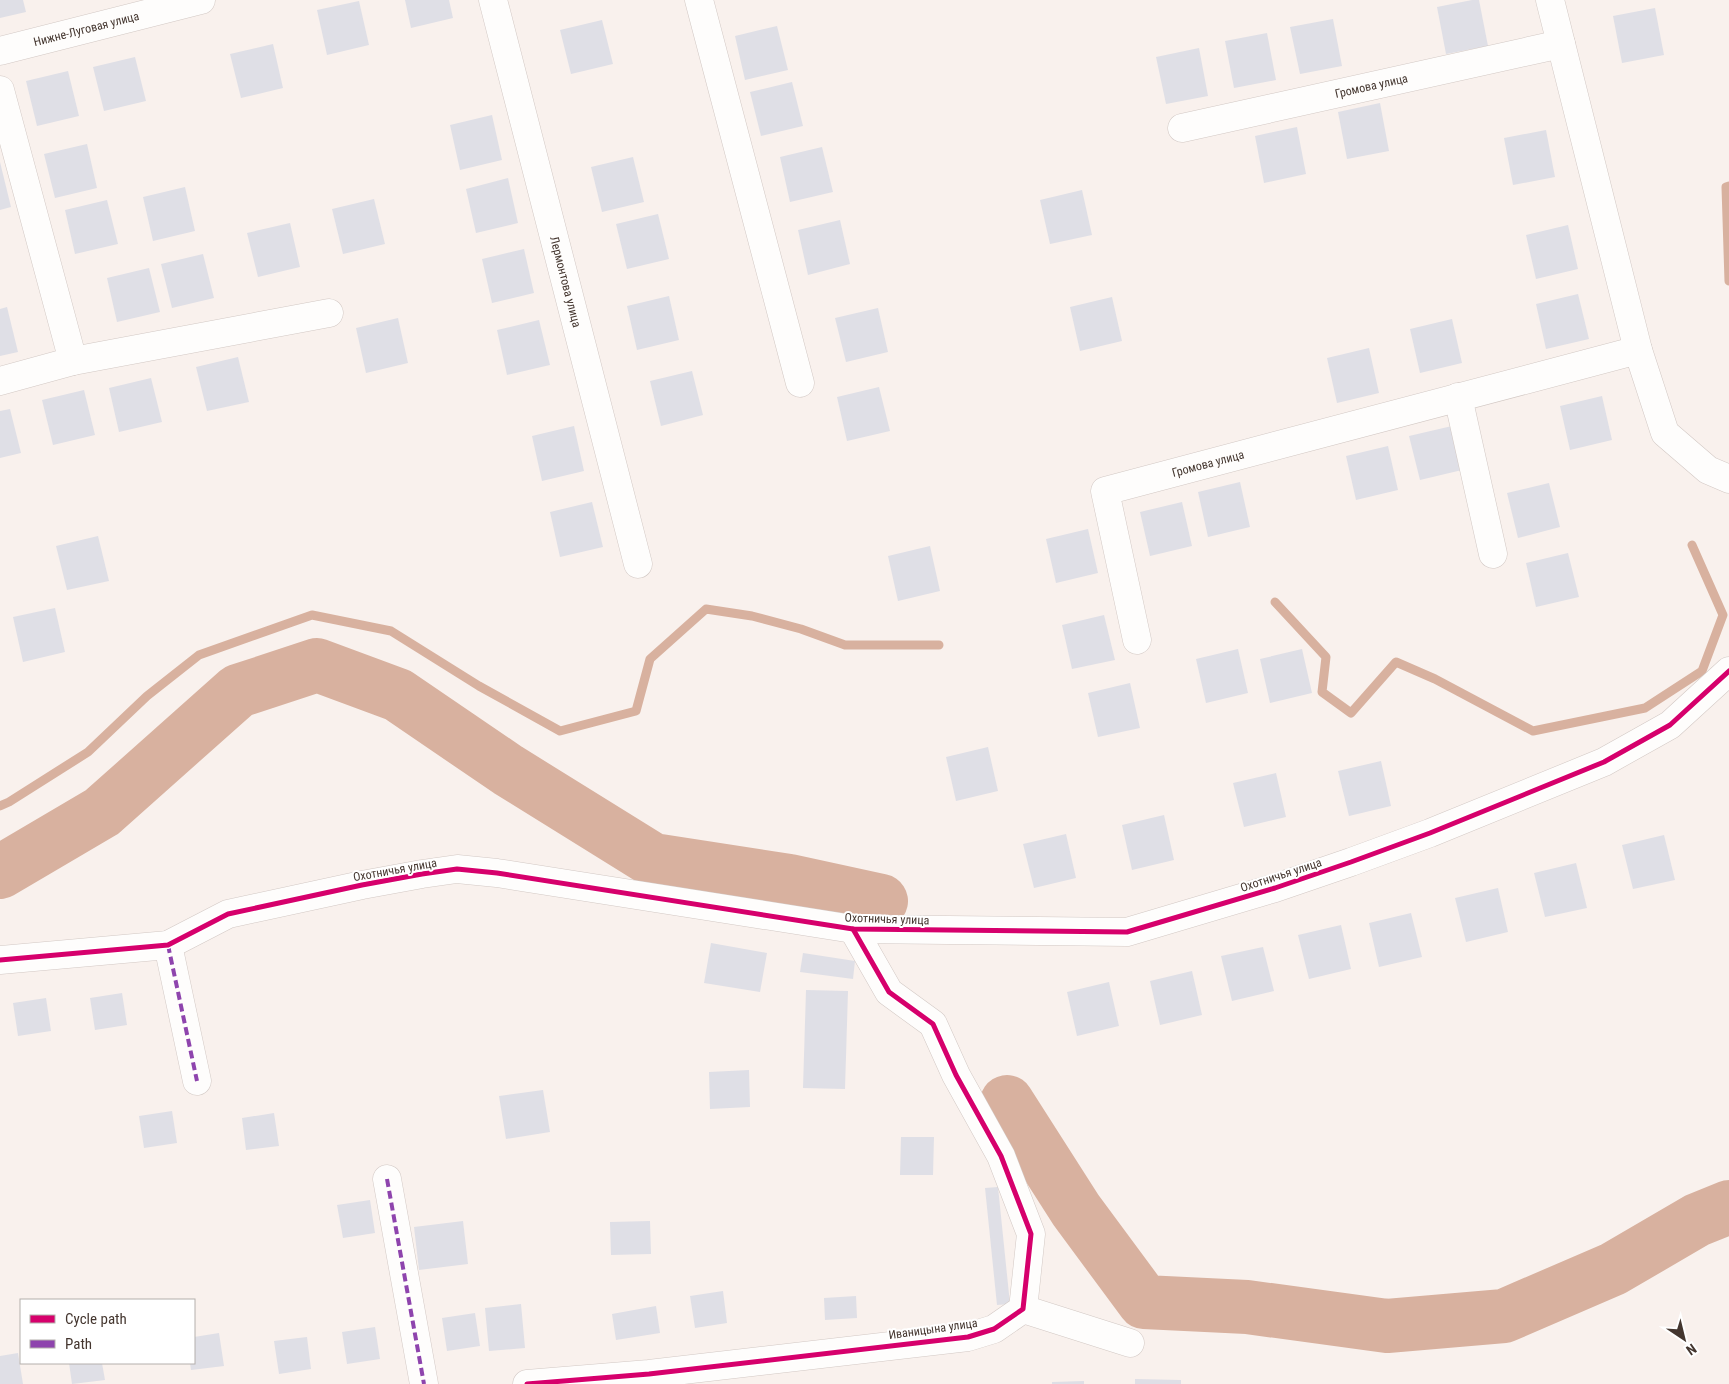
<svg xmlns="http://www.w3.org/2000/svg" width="1729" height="1384" font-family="'Roboto Condensed',sans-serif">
  <rect width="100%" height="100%" fill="#f9f1ed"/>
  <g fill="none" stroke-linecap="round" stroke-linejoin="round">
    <g stroke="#d8b19f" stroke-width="9">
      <polyline points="1729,186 1726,187 1729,281"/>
      <polyline points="1275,602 1326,657 1322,692 1351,713 1396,662 1435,679 1533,731 1645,708 1702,671 1723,615 1692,545"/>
      <polyline points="0,806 9,802 88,752 147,696 199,655 312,615 391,631 479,686 560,731 636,711 650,659 706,609 752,616 801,629 845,645 939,645"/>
    </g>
    <g stroke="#d8b19f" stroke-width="54">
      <polyline points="0,872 102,812 238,691 317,665 398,695 508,770 653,860 789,881 881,901"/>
      <polyline points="1007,1102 1076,1210 1144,1302 1247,1307 1387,1326 1504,1316 1613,1269 1697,1220 1729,1207"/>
    </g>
  </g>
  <g fill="#dfdfe6">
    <polygon points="0,0 23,0 26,12 0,18"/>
    <polygon points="405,0 449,0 453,18 411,28"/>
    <polygon points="1472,0 1479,0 1488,46 1446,54 1437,7"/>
    <polygon points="359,1 369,45 327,55 317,10"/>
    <polygon points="1655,8 1664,55 1622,63 1613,16"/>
    <polygon points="1333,19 1342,66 1300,74 1290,27"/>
    <polygon points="602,20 613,64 571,74 560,30"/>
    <polygon points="777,26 788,70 745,80 735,36"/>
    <polygon points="1267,33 1276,80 1234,88 1225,41"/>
    <polygon points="273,44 283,88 241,98 230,54"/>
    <polygon points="1199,48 1208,96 1166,104 1156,57"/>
    <polygon points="135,57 146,101 104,111 93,67"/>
    <polygon points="68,71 79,116 37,126 26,81"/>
    <polygon points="792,82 803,126 761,136 750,92"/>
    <polygon points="1380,103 1389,151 1347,159 1338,112"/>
    <polygon points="492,115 502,160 460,170 450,125"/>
    <polygon points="1297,127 1306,174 1264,183 1255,136"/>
    <polygon points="1546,130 1555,177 1513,185 1504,138"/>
    <polygon points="87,144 97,188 55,198 44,154"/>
    <polygon points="822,147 833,192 790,202 780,157"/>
    <polygon points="633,157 644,202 602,212 591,167"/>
    <polygon points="0,162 11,207 0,210"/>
    <polygon points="508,178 518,223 476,233 466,189"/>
    <polygon points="185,187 195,231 153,241 143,197"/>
    <polygon points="1082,190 1092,235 1050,244 1040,200"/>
    <polygon points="374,199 385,244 343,254 332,209"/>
    <polygon points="107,200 118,244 75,254 65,210"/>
    <polygon points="658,214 669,259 627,269 616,224"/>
    <polygon points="840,220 850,264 808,275 798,230"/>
    <polygon points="290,223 300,267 258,277 247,233"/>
    <polygon points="1568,225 1578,269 1536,279 1526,235"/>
    <polygon points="524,249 534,293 492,303 482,259"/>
    <polygon points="203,254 214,298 172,308 161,264"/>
    <polygon points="149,268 160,312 117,322 107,278"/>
    <polygon points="1578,294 1589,339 1546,349 1536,304"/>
    <polygon points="669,296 679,340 637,350 627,306"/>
    <polygon points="1112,297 1122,341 1080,351 1070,307"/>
    <polygon points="7,307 18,352 0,356 0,309"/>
    <polygon points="878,308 888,352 846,362 835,318"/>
    <polygon points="398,318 408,363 366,373 356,328"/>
    <polygon points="1452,319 1462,363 1420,373 1410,329"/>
    <polygon points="539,320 550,365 507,375 497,330"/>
    <polygon points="1369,348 1379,393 1337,403 1327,358"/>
    <polygon points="238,357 249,402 207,411 196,367"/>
    <polygon points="692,371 703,415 661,426 650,381"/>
    <polygon points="151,378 162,422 119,432 109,388"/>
    <polygon points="879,387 890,431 847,441 837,397"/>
    <polygon points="84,390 95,435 53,445 42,400"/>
    <polygon points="1602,396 1612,440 1570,450 1560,406"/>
    <polygon points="10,409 21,453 0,458 0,411"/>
    <polygon points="574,426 584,471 542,481 532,436"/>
    <polygon points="1452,426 1462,470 1420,480 1409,436"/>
    <polygon points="1388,446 1398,490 1356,500 1346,456"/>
    <polygon points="1240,482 1250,527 1208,537 1198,492"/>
    <polygon points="1549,483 1560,527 1518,538 1507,493"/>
    <polygon points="592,502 603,547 560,557 550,512"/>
    <polygon points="1182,502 1192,546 1150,556 1140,512"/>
    <polygon points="1088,529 1098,573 1056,583 1046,539"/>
    <polygon points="98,536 109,581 67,590 56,546"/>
    <polygon points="930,546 940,591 898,601 888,556"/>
    <polygon points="1568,553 1579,597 1536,607 1526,563"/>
    <polygon points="55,608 65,652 23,662 13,617"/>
    <polygon points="1104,615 1115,660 1072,669 1062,625"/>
    <polygon points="1238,649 1248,693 1206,703 1196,659"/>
    <polygon points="1302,649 1312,693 1270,703 1260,659"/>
    <polygon points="1130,683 1140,728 1098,737 1088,693"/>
    <polygon points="988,747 998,791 956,801 946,757"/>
    <polygon points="1381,761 1391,806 1349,816 1338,771"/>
    <polygon points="1276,773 1286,817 1244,827 1233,783"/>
    <polygon points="1164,815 1174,860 1132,870 1122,825"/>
    <polygon points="1066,834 1076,878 1034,888 1023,844"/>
    <polygon points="1664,835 1675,880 1633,889 1622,845"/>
    <polygon points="1576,863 1587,908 1545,917 1534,873"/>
    <polygon points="1498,888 1508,932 1466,942 1455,898"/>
    <polygon points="1411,913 1422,957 1379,967 1369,923"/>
    <polygon points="1341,925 1351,969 1309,979 1298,935"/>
    <polygon points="711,943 767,953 760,992 704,983"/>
    <polygon points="1263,947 1274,991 1232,1001 1221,956"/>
    <polygon points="803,953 855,961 853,979 800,972"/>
    <polygon points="1192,971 1202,1015 1160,1025 1150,981"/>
    <polygon points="1109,982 1119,1026 1077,1036 1067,992"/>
    <polygon points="806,990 848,991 845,1089 803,1088"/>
    <polygon points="122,993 127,1025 95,1030 90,998"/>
    <polygon points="46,998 51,1031 18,1036 13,1003"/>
    <polygon points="749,1070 750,1107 710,1109 709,1072"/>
    <polygon points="543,1090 550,1132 506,1139 499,1096"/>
    <polygon points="172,1111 177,1143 144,1148 139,1116"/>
    <polygon points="274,1113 279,1146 246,1150 242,1118"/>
    <polygon points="901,1137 934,1137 933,1175 900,1175"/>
    <polygon points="998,1187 1010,1304 997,1305 985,1188"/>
    <polygon points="370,1200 375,1233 343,1238 337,1205"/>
    <polygon points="463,1221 468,1264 419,1270 414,1227"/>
    <polygon points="650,1221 651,1254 611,1255 610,1222"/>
    <polygon points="723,1291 727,1323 695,1328 690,1296"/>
    <polygon points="856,1296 857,1318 825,1320 824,1298"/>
    <polygon points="521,1304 525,1348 489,1351 485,1308"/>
    <polygon points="656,1306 660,1333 616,1340 612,1314"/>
    <polygon points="475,1313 480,1346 447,1351 442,1318"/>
    <polygon points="375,1327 380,1359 347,1364 342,1332"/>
    <polygon points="219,1333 224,1366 191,1370 190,1363 194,1363 194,1337"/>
    <polygon points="307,1337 311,1369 279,1374 274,1341"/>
    <polygon points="18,1353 23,1384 0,1384 0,1356"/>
    <polygon points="69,1363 102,1363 105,1380 72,1384"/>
    <polygon points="1135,1379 1181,1380 1181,1384 1135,1384"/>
    <polygon points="1084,1381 1084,1384 1052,1384 1052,1382"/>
  </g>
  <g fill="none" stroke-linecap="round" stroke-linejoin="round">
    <defs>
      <g id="minor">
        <path id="s1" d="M493 0 638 564"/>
        <polyline points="699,0 800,383"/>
        <polyline points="1550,0 1638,350 1665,433 1708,470 1729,479"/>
        <path id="s2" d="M0 51 201 0"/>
        <polyline points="0,90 73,361"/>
        <path id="s3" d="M1182 128 1561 44"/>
        <polyline points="0,381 73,361 329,313"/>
        <polyline points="1458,397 1493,554"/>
        <path id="s4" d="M1137 640 1105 491 1638 350"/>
        <polyline points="168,945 197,1081"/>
        <polyline points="0,960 168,945 228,914 362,885 422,874 457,869 497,873 853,929 1127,932 1275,888 1351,862 1430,833 1604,762 1670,725 1729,671"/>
        <polyline points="387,1179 424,1384"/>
        <polyline points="1023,1309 1130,1343"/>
        <polyline points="527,1384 649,1374 968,1337 994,1329 1023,1309 1031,1234 1001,1156 956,1075 933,1024 889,992 853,929"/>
      </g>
    </defs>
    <use href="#minor" stroke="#d2c8c4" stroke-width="29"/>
    <use href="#minor" stroke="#fefdfc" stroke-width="28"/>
    <g stroke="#8e44ad" stroke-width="4" stroke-dasharray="8 4" stroke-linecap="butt">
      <polyline points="168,945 197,1081"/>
      <polyline points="387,1179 424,1384"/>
    </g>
    <defs>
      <g id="cycleway">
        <polyline points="0,960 168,945 228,914 362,885 422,874 457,869 497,873 853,929 1127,932 1275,888 1351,862 1430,833 1604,762 1670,725 1729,671"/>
        <polyline points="527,1384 649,1374 968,1337 994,1329 1023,1309 1031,1234 1001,1156 956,1075 933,1024 889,992 853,929"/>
      </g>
    </defs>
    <use href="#cycleway" stroke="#fff" stroke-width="8"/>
    <use href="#cycleway" stroke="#d6006c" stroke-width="5"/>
  </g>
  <g text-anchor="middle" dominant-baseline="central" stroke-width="4" stroke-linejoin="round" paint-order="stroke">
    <g font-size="12" fill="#44362f" stroke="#fff">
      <text stroke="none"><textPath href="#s2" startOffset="89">Нижне-Луговая улица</textPath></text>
      <text stroke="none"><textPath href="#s3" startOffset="194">Громова улица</textPath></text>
      <text stroke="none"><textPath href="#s1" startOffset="291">Лермонтова улица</textPath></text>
      <text stroke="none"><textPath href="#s4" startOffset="259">Громова улица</textPath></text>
      <text transform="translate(395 870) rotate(-10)">Охотничья улица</text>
      <text transform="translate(1281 875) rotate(-18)">Охотничья улица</text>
      <text transform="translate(887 919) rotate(2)">Охотничья улица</text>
      <text transform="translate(933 1329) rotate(-8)">Иваницына улица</text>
    </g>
  </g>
  <rect x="20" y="1299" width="175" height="65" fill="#ffffff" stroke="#b4afac"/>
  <rect x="30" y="1315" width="25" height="8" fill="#d6006c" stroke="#b4afac"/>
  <text x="65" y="1324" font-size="15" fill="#44362f">Cycle path</text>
  <rect x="30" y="1340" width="25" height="8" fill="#8e44ad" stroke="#b4afac"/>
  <text x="65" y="1349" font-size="15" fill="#44362f">Path</text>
  <g transform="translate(1684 1339) rotate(145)" stroke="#ffffff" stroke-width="4" paint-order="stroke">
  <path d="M0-4L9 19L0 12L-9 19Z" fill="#44362f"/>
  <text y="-8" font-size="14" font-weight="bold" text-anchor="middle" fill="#44362f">N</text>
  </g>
</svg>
